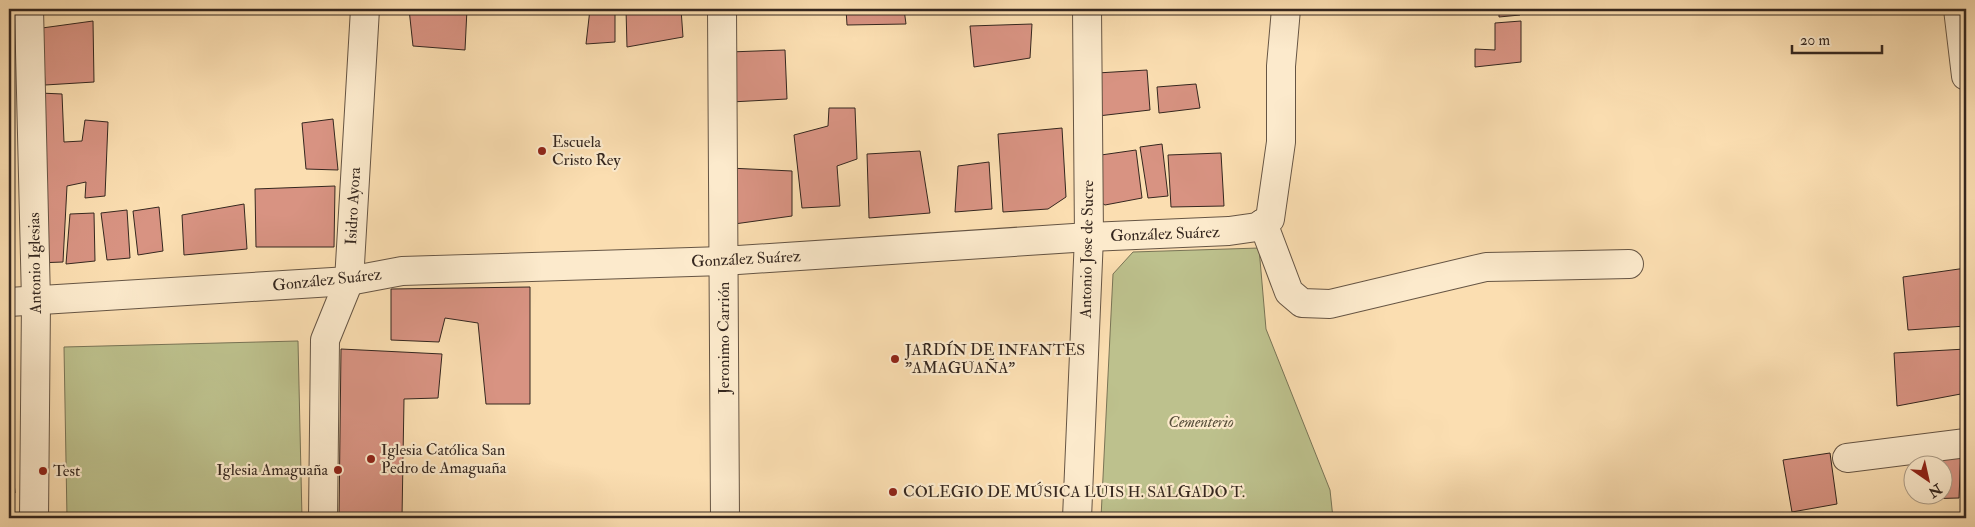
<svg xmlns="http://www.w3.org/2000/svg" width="1975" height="527" font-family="'IM FELL Double Pica',serif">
  <rect width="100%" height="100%" fill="#fbdeb1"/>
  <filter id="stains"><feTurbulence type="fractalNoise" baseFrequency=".004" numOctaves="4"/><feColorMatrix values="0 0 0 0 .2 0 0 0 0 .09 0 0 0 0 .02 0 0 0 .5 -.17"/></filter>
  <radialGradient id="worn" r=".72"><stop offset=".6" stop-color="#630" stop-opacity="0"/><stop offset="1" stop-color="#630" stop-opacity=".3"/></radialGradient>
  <g fill="#bdc18d" stroke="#797456">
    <polygon points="1259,248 1266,329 1330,490 1333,518 1101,518 1113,274 1133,252"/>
    <polygon points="298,341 302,518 67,518 64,347"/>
  </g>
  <g fill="#d89382" stroke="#35271f">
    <polygon points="409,9 467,9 465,50 413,46"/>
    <polygon points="590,9 615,9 615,42 586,44"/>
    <polygon points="626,9 681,9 683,37 627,47"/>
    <polygon points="846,9 904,9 906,24 847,25"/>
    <polygon points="1499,9 1520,9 1520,15 1499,17"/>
    <polygon points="93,21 94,82 45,85 42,28"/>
    <polygon points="1521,21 1521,62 1475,67 1475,49 1495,50 1495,23"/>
    <polygon points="1032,24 1030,58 974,67 970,26"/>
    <polygon points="785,50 787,99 731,102 729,52"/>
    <polygon points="1147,70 1150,110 1098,116 1097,73"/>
    <polygon points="1196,84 1200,108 1159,113 1157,87"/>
    <polygon points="40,93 62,94 64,142 82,141 85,120 108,122 105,196 85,198 86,182 67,186 63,262 36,263"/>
    <polygon points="829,108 855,108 857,159 837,166 840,206 802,208 794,135 828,126"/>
    <polygon points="333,119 338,170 306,169 302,123"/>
    <polygon points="1062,128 1066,197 1048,209 1003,212 998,134"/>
    <polygon points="1162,144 1168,196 1148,198 1140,147"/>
    <polygon points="1136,150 1142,198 1105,205 1097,200 1101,155"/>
    <polygon points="920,151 930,213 869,218 867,154"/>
    <polygon points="1221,153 1224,206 1171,207 1168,155"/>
    <polygon points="989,162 992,209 955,212 958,166"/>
    <polygon points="729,168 792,171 792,216 727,225"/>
    <polygon points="335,186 334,247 256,247 255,189"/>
    <polygon points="244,204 247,249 184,255 182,215"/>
    <polygon points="159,207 163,251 138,255 133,211"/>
    <polygon points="127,210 130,258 107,260 101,213"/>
    <polygon points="94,213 95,261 66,264 70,214"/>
    <polygon points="1966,268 1966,326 1908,330 1903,277"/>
    <polygon points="530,287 530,404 486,404 478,323 445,318 439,342 391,340 391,289"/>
    <polygon points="341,349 442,354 438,398 404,399 402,518 339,518"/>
    <polygon points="1966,349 1966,393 1897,406 1894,353"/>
    <polygon points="9,426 15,493 9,493"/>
    <polygon points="1918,451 1961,451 1959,498 1920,499 1920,494 1942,494 1942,464 1919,464"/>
    <polygon points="1830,453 1837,504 1792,512 1783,460"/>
    <rect x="9" y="505" width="2" height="13"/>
  </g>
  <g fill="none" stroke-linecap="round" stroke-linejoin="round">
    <defs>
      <g id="minor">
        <polyline points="29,9 36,301 34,518"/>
        <polyline points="722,9 725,518"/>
        <polyline points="1958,9 1966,76"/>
        <polyline points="1263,223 1289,292 1302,303 1330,304 1486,267 1629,264"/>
        <polyline points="9,302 349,281 402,271 723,261 1089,237 1229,231 1257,227 1270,219 1281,142 1281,66 1286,9"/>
        <polyline points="1847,458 1966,443"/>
        <polyline points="323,518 325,340 349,281 365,9"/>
        <polyline points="1077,518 1089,237 1087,9"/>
      </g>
    </defs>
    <use href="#minor" stroke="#654" stroke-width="30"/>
    <use href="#minor" stroke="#fceacc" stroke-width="28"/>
  </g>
  <g fill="#8f2418" stroke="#fceacc" stroke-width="2">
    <circle cx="542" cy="151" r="5"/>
    <circle cx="895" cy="359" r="5"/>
    <circle cx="371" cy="459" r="5"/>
    <circle cx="338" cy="470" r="5"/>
    <circle cx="43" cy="471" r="5"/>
    <circle cx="893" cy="492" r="5"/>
  </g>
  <g text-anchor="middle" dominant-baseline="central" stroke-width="4.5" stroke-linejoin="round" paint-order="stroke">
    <g font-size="16" fill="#35271f" stroke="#fceacc" text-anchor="start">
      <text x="552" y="142">Escuela<tspan x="552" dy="18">Cristo Rey</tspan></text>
      <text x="905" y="350">JARDÍN DE INFANTES<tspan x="905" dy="18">"AMAGUAÑA"</tspan></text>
      <text x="381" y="450">Iglesia Católica San<tspan x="381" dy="18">Pedro de Amaguaña</tspan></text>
      <text x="328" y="470" text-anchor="end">Iglesia Amaguaña</text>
      <text x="53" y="471">Test</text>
      <text x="903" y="492">COLEGIO DE MÚSICA LUIS H. SALGADO T.</text>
    </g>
    <g font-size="16" fill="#35271f" stroke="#fceacc">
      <text transform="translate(353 206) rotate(-87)">Isidro Ayora</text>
      <text transform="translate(1165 234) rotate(-2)">González Suárez</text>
      <text transform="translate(1087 249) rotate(-89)">Antonio Jose de Sucre</text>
      <text transform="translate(746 259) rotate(-3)">González Suárez</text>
      <text transform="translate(35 263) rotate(-91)">Antonio Iglesias</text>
      <text transform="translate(327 280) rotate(-6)">González Suárez</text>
      <text transform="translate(724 338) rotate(-90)">Jeronimo Carrión</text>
    </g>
    <g font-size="16" font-style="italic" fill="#574e3a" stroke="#fceacc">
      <text x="1201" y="422">Cementerio</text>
    </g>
  </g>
  <rect width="1975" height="527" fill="none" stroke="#fbdeb1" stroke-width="30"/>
  <rect x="10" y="10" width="1955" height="507" fill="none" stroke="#35271f" stroke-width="2.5"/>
  <rect x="15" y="15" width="1945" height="497" fill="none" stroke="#35271f"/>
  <g transform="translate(1928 480) rotate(146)"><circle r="24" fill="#fceacc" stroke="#ac9c87"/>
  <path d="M0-4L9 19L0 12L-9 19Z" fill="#8f2418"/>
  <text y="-8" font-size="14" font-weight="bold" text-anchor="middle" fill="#35271f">N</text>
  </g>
  <path d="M1792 45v8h90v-8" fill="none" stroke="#35271f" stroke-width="2.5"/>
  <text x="1800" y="45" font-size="15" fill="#35271f" stroke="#fceacc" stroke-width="4" paint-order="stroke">20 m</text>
  <rect width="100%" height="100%" filter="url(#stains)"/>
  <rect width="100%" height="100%" fill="url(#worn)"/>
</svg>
